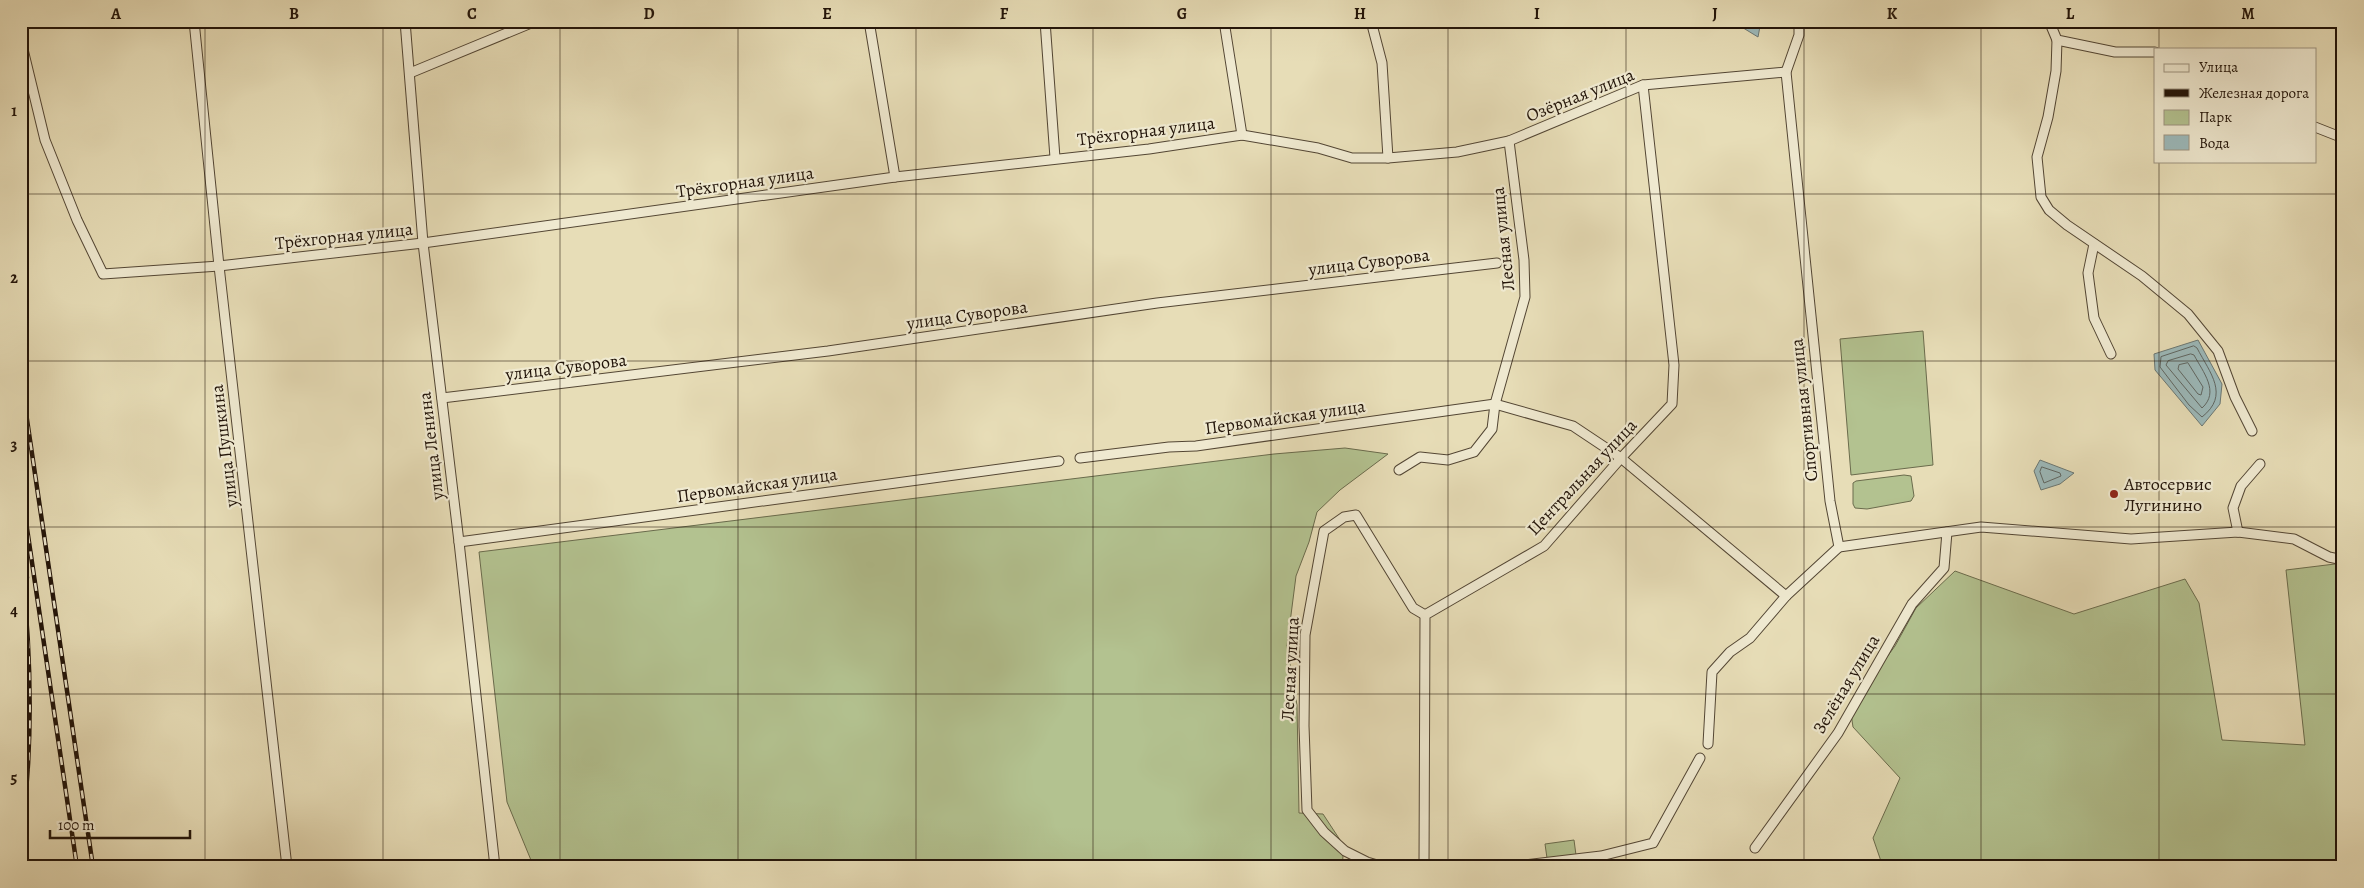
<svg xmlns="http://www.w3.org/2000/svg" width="2364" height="888" font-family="Alegreya,serif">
  <rect width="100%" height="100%" fill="#e7ddb7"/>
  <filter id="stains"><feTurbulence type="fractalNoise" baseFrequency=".004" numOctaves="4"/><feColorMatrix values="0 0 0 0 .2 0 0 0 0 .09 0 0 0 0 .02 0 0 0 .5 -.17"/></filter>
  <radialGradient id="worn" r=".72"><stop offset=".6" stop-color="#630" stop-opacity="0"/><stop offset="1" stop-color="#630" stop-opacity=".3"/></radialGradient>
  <g fill="#b3c290" stroke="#6a6b4c">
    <polygon points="1923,331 1933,465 1851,475 1840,339"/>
    <polygon points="1345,448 1388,454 1340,490 1317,512 1309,542 1296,576 1287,646 1297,705 1299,813 1323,814 1344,846 1342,867 535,867 533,865 507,802 479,552 1274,454"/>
    <polygon points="1904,475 1911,476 1914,496 1911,501 1867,509 1855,508 1853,504 1853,483 1856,481"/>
    <polygon points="2343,563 2343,867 1883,867 1873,838 1900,778 1853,727 1850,707 1895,646 1916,608 1955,571 2074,614 2185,579 2199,603 2222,740 2305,745 2286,570"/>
    <polygon points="1574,840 1576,855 1547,858 1545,844"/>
  </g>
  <g fill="#9cb9ba" stroke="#6b7773">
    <polygon points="1722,21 1761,21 1758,37 1740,26"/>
    <polygon points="2198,340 2222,384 2220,404 2202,426 2155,370 2154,354"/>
    <polygon points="2040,460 2074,473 2060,484 2041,490 2034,471"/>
  </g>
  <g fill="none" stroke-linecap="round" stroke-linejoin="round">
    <g stroke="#5f6662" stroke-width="1">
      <path d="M2194 346 2197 348C2210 373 2230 395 2202 417L2189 405 2160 367 2161 357Z"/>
      <path d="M2191 354 2194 355C2203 372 2220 392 2202 408L2166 365 2168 361Z"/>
      <polygon points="2188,363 2203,387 2201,395 2198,394 2178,369 2179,365"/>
      <polygon points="2042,467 2060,473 2061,476 2044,483 2040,472"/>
    </g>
    <defs>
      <g id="street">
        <polyline points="194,21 219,266 287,867"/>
        <polyline points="405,21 423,243 459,542 495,867"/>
        <polyline points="869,21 895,177"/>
        <polyline points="1045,21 1055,158"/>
        <polyline points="1224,21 1242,135"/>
        <polyline points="1371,21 1382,63 1388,158"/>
        <polyline points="2049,21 2057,40 2115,52 2155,52"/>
        <polyline points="2057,40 2056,71 2048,117 2037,157 2041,197 2049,210 2067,225 2142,276 2188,314 2218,351 2235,397 2252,431"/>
        <polyline points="21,41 45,140 77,220 103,274 219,266 423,243 895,177 1149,149 1242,135 1318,148 1352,158 1388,158 1457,152 1509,141 1643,85 1786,72"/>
        <polyline points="410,73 536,21"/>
        <polyline points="2315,127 2343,138"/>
        <polyline points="2094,244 2088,273 2094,318 2111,354"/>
        <polyline points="442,398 828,351 1157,303 1497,263"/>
        <polyline points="1080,458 1169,447 1196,446 1495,404 1573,426 1621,458 1786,596"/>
        <polyline points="1399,470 1420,457 1448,460 1474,452 1492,429 1495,404 1525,297 1524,260 1509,141"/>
        <polyline points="2238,532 2233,508 2241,486 2260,464"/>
        <polyline points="459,542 1059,461"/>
        <polyline points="1839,547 1981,527 2131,539 2238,532 2294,539 2329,557 2343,560"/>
        <polyline points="1708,744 1712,672 1730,652 1750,638 1786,596 1839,547 1830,501 1786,72 1799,35 1799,21"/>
        <polyline points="1755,848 1838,733 1912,604 1944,568 1947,532"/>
        <polyline points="1384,867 1367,862 1345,851 1324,832 1307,810 1304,726 1305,635 1324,531 1344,517 1356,515 1413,608 1425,615"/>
        <polyline points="1424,867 1425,615 1544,546 1621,458 1672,404 1674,365 1643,85"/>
        <polyline points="1508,867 1601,856 1653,843 1700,758"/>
      </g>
    </defs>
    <use href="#street" stroke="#534634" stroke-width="11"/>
    <use href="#street" stroke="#efe9d0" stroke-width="9"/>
    <defs>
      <g id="rail">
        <polyline points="21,379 93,867"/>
        <polyline points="21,488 77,867"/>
        <polyline points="21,543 27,578"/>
        <path d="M21 840C33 750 32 661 22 571"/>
      </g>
    </defs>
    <use href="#rail" stroke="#221409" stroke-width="4.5"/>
    <use href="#rail" stroke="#efe9d0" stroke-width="2.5" stroke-dasharray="8" stroke-linecap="butt"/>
  </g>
  <path fill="none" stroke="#221409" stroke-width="1" stroke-opacity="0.55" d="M205 21V867M383 21V867M560 21V867M738 21V867M916 21V867M1093 21V867M1271 21V867M1448 21V867M1626 21V867M1804 21V867M1981 21V867M2159 21V49M2159 161V867M21 194H2343M21 361H2343M21 527H2343M21 694H2343"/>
  <circle fill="#8f2418" stroke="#efe9d0" stroke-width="2" cx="2114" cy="494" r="5"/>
  <g text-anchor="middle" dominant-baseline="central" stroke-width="4.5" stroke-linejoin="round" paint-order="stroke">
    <g font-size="18" fill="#221409" stroke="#efe9d0">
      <text transform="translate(1580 95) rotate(-22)">Озёрная улица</text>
      <text transform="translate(1146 131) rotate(-7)">Трёхгорная улица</text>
      <text transform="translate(745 182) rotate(-8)">Трёхгорная улица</text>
      <text transform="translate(344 236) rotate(-6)">Трёхгорная улица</text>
      <text transform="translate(1503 239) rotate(-96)">Лесная улица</text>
      <text transform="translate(1369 262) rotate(-7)">улица Суворова</text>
      <text transform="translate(967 315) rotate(-8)">улица Суворова</text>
      <text transform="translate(566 367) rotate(-7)">улица Суворова</text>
      <text transform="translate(1804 410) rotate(-96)">Спортивная улица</text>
      <text transform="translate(1285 417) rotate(-8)">Первомайская улица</text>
      <text transform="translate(224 446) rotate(-97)">улица Пушкина</text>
      <text transform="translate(431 446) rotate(-97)">улица Ленина</text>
      <text transform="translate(1582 477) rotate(-47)">Центральная улица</text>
      <text transform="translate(757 485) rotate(-8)">Первомайская улица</text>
      <text transform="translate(1290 669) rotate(-87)">Лесная улица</text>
      <text transform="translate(1846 684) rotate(-59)">Зелёная улица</text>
    </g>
    <g font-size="18" fill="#221409" stroke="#efe9d0" text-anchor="start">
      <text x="2124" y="484">Автосервис<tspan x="2124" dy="21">Лугинино</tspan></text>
    </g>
  </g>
  <rect width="2364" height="888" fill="none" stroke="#e7ddb7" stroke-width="55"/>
  <rect x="2154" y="48" width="162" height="115" fill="#efe9d0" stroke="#9d9480"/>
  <rect x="2164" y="64" width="25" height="8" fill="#efe9d0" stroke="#9d9480"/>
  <text x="2199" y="72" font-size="15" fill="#221409">Улица</text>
  <rect x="2164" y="89" width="25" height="8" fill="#221409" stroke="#9d9480"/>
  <text x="2199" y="98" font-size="15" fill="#221409">Железная дорога</text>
  <rect x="2164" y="110" width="25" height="15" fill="#b3c290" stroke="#9d9480"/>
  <text x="2199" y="122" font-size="15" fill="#221409">Парк</text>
  <rect x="2164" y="135" width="25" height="15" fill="#9cb9ba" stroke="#9d9480"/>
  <text x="2199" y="148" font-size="15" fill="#221409">Вода</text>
  <path d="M50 830v8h140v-8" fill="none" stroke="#221409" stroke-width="2.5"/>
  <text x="58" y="830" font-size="15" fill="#221409" stroke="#efe9d0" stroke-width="4" paint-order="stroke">100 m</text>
  <rect x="28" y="28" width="2308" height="832" fill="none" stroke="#221409" stroke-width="2"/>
  <g font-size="16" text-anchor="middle" font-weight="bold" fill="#221409">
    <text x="116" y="19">A</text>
    <text x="294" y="19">B</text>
    <text x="472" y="19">C</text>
    <text x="649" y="19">D</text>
    <text x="827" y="19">E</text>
    <text x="1004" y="19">F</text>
    <text x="1182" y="19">G</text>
    <text x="1360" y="19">H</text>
    <text x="1537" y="19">I</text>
    <text x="1715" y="19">J</text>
    <text x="1892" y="19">K</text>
    <text x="2070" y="19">L</text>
    <text x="2248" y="19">M</text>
    <text x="14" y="116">1</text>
    <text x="14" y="283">2</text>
    <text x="14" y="450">3</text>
    <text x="14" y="616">4</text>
    <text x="14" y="783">5</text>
  </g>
  <rect width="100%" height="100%" filter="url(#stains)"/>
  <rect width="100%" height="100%" fill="url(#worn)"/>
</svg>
